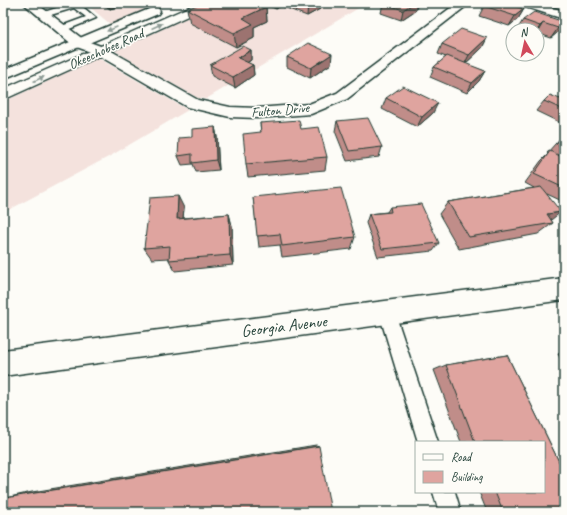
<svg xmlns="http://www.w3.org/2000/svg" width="567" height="515" font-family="Caveat,sans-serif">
  <rect width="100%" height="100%" fill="#fdfcf7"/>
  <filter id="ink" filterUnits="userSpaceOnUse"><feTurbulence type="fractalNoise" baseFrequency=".025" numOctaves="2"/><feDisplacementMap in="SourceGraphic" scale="8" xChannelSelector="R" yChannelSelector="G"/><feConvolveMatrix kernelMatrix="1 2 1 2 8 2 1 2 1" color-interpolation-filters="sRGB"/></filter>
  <g filter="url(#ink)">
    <g fill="#f4e2dd">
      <polygon points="85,3 163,3 83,36 82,35 110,24"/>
      <polygon points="219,3 367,3 206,99 198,98 115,51"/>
      <polygon points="98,58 188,110 112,155 3,213 3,102"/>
    </g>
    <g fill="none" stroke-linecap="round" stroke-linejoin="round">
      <defs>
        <g id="lane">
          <polygon points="72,3 78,3 96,18 62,32 58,29 59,27 86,17 74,8 44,17 40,15 41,13"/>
          <polygon points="387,305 393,307 438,442 418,442 379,313 381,307"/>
          <polygon points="433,492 455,492 461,512 439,512"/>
        </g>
        <g id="street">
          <polygon points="23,3 36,3 84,40 106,48 198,100 230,107 257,108 309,104 337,93 457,3 470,3 347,99 311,114 257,118 230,117 187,107 96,54 74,46"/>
          <polygon points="517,3 536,3 564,11 564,19 519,5"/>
        </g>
        <g id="secondary">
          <polygon points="198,3 214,3 212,5 3,100 3,89"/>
          <polygon points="154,7 158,8 160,11 158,14 3,79 3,70"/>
          <polygon points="564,278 564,300 3,376 3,350"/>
        </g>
      </defs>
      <use href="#lane" stroke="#1f3d34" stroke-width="3"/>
      <use href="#street" stroke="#1f3d34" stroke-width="3"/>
      <use href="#secondary" stroke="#1f3d34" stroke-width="3"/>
      <use href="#lane" fill="#fdfcf7" fill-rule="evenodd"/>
      <use href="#street" fill="#fdfcf7" fill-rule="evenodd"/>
      <use href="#secondary" fill="#fdfcf7" fill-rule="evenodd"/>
    </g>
    <g fill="#c08d89" stroke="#1f3d34">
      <polygon points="101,3 127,3 110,9"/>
      <polygon points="262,3 320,3 320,9 307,16 281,6 276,9"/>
      <polygon points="383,3 416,10 401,20 381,13"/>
      <polygon points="484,6 524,9 518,19 509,26 479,16"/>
      <polygon points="266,7 267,21 254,27 254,38 236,47 190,23 187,9"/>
      <polygon points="523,20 564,22 564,23 558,32 551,38 537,33 537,30 517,30"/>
      <polygon points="487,38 482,48 465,64 485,71 479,81 467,93 430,77 434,67 446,57 438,54 442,44"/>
      <polygon points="251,50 251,60 247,63 253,65 254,75 235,88 212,76 210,65"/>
      <polygon points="287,57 331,64 310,78 287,67"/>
      <polygon points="564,97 564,129 560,127 563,124 536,111 544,101 560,99"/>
      <polygon points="386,98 433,113 417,127 382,109"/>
      <polygon points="337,121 382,147 379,157 347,161 335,131"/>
      <polygon points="260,123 301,129 327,157 325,170 248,177 246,164 261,132"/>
      <polygon points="215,127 217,137 219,170 196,172 193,164 182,165 178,156 192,137"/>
      <polygon points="564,134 564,202 547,194 551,220 553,223 538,234 459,249 439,214 448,202 534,188 525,183 541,161 548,154 547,153"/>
      <polygon points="253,197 355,237 351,249 282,257 280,245 259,247"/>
      <polygon points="390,207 439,243 433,251 378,257 366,223 369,214 387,212"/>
      <polygon points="184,208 183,218 229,214 232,226 233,265 175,271 169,260 169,258 152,259 144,248"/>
      <polygon points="564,352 564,365 558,354"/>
      <polygon points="507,355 564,472 564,512 487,512 479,492 544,492 544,442 461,442 434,370 446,365"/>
      <polygon points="316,445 319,446 5,498 32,492"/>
    </g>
    <g fill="#9c736f" stroke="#1f3d34">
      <polygon points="107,3 127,3 110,9"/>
      <polygon points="276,3 281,3 281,6 276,9"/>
      <polygon points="308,3 320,3 320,9 307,16"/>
      <polygon points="414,3 418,3 416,10 401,20 403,10"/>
      <polygon points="266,7 267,21 254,27 254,38 236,47 234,33 243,18"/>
      <polygon points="524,9 518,19 509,26 515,16"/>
      <polygon points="543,23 537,33 537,31 540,26"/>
      <polygon points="564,23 558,32 551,38 558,28"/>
      <polygon points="487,38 482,48 464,65 469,55"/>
      <polygon points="251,50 251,60 239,68 238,58"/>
      <polygon points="332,54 331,64 310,78 311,68"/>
      <polygon points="253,65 254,75 235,88 233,77"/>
      <polygon points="485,71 479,81 467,93 472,83"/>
      <polygon points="438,103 433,113 417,127 422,117"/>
      <polygon points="215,127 217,137 219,170 216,160"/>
      <polygon points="178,196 184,208 182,230 177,219"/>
      <polygon points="561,212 546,224 547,214"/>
      <polygon points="229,214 232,226 233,265 230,255"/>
    </g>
    <g fill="#dfa49f" stroke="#1f3d34">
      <polygon points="202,3 257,3 266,7 243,18 253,24 234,33 187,9"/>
      <polygon points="383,3 414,3 403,10"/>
      <polygon points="488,3 505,3 524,9 515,16 484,6"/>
      <polygon points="534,12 564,22 564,23 558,28 543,23 540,26 523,20"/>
      <polygon points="461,29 487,38 469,55 442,44"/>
      <polygon points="308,43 332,54 311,68 287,57"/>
      <polygon points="243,46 251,50 238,58 253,65 233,77 210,65"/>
      <polygon points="447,56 485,71 472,83 434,67"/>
      <polygon points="403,86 438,103 422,117 386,98"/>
      <polygon points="550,95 560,99 563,96 564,97 564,110 544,101"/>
      <polygon points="368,118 382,147 349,151 337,121"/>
      <polygon points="299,120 301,129 319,127 327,157 246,164 243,134 261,132 260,123"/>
      <polygon points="215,127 216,160 192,163 192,154 178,156 179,138 192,137 192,129"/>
      <polygon points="564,134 564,147 556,144"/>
      <polygon points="550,151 564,158 564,188 534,174"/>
      <polygon points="541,187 561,212 547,214 553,223 469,237 448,202"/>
      <polygon points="341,188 355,237 282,246 280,234 257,236 253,197"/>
      <polygon points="178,196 177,219 229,214 230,255 169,260 170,246 144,248 150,198"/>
      <polygon points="421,204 439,243 382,249 369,214 391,212 390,207"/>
      <polygon points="507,355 564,472 564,512 503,512 495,492 544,492 544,442 475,442 446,365"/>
      <polygon points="319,446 331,512 3,512 3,504 5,498"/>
    </g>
    <defs><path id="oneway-solid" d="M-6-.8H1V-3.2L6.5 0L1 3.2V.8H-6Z"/></defs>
    <g fill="#8e9c96">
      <use href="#oneway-solid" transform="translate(157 26) rotate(-24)"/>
      <use href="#oneway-solid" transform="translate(112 29) rotate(157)"/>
      <use href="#oneway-solid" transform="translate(39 79) rotate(-24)"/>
    </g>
  </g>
  <g text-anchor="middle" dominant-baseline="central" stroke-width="3.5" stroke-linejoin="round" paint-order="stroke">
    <g font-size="14" fill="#1f3d34" stroke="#fdfcf7">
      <text transform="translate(106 49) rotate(-24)">Okeechobee Road</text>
      <text transform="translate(280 110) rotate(-5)">Fulton Drive</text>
    </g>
    <g font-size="17" fill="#1f3d34" stroke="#fdfcf7">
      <text transform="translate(284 326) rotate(-7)">Georgia Avenue</text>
    </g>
  </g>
  <rect width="567" height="515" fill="none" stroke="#fdfcf7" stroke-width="16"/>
  <rect x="8" y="8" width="551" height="499" fill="none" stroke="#1f3d34" stroke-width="1.5" filter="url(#ink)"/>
  <rect x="415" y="441" width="130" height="52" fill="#fdfcf7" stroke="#a4b0a9"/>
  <rect x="423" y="454" width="20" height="6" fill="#fdfcf7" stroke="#a4b0a9"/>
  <text x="451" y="461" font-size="12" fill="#1f3d34">Road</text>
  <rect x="423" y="471" width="20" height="12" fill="#dfa49f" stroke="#a4b0a9"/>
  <text x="451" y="481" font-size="12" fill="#1f3d34">Building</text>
  <g transform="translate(525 42) rotate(351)"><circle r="19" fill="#fdfcf7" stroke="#a4b0a9"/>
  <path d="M0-3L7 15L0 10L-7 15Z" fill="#d1495b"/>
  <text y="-6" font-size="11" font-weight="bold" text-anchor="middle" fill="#1f3d34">N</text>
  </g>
</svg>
